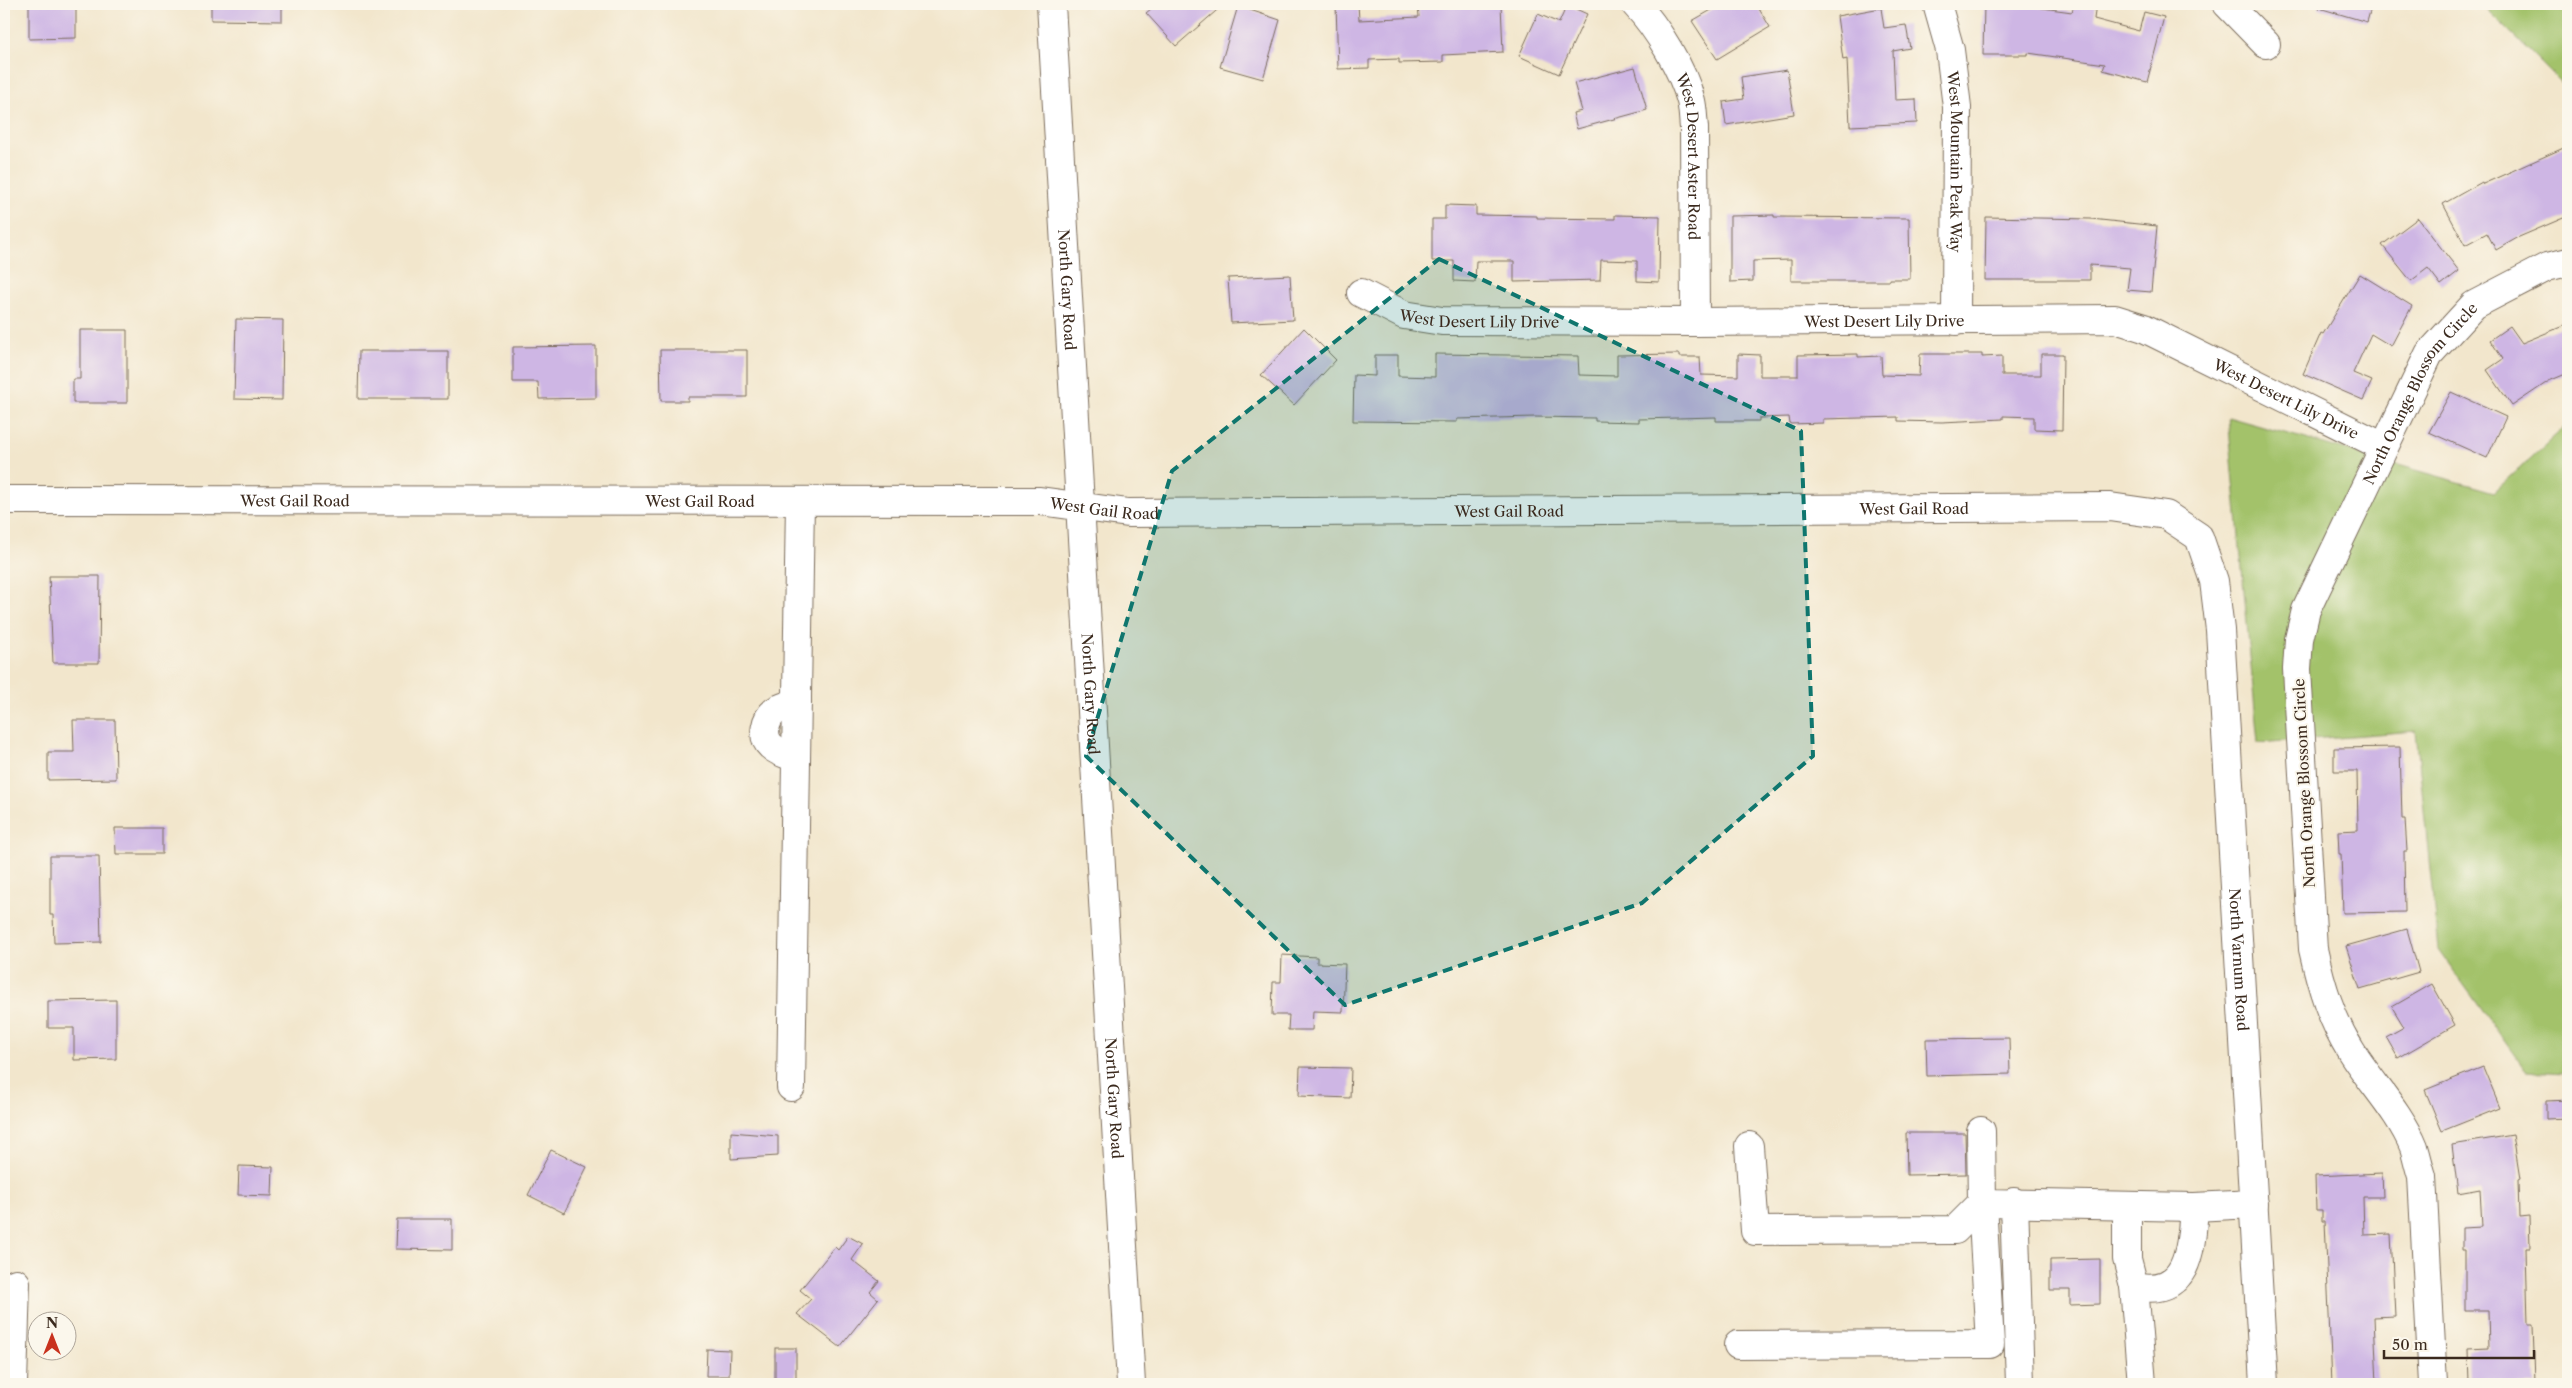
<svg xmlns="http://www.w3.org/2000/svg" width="2572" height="1388" font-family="'Libre Caslon Text',serif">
  <rect width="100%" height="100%" fill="#fbf7ec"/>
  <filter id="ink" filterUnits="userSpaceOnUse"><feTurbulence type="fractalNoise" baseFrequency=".02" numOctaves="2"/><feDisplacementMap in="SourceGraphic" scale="10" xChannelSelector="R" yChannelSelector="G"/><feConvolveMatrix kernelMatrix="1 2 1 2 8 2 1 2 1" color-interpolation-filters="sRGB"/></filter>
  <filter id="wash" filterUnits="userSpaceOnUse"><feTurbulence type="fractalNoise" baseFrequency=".0096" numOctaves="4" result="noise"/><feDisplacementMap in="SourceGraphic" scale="20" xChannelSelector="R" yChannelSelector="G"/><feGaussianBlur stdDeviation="1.12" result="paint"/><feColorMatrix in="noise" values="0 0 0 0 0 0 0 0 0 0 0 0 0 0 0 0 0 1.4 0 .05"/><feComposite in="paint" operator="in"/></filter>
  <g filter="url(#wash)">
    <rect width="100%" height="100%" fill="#f2e6cc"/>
    <g fill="#a3c26a" stroke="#6f7644">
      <polygon points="2482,4 2568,4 2568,90"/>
      <polygon points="2228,417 2494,492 2568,424 2568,1073 2526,1071 2438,949 2416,731 2258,743"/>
    </g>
    <g id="blocks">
      <g fill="#ceb6e4">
        <polygon points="29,4 76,4 76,38 29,39"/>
        <polygon points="211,4 282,4 282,21 211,20"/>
        <polygon points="1157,4 1224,4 1176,46 1146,13"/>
        <polygon points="1336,4 1358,4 1359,20 1419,17 1418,4 1501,4 1503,52 1443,55 1443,62 1399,63 1399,59 1369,60 1369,68 1338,69"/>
        <polygon points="1722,4 1756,4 1770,27 1717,59 1692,21"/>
        <polygon points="1984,4 2028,4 2028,6 2072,12 2074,4 2096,4 2094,19 2139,31 2144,12 2164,17 2147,82 2103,70 2105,64 2028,53 2028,55 1983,55"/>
        <polygon points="2320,4 2372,4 2367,22 2319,8"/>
        <polygon points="1567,5 1587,14 1559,74 1519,56 1538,14 1559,23"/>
        <polygon points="1238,6 1280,20 1263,79 1220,67"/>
        <polygon points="1881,8 1884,28 1906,25 1910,48 1893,51 1895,100 1916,99 1917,123 1850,126 1847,59 1843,60 1837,16"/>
        <polygon points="1635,67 1647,110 1577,129 1573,113 1582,111 1574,83"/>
        <polygon points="1787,70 1794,114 1726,125 1723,102 1744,99 1741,77"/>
        <polygon points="2568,146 2568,216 2519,237 2496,250 2487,233 2465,245 2443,204 2482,182 2483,184"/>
        <polygon points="1445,205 1476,206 1476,215 1537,216 1537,218 1615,219 1615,215 1660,216 1659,282 1637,281 1637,261 1601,260 1600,280 1514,282 1514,261 1476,261 1475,282 1454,281 1454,261 1432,261 1432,219 1445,219"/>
        <polygon points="1774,215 1774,217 1909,218 1910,279 1889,279 1889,281 1791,281 1791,260 1753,261 1753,281 1730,282 1730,216"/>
        <polygon points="1986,217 2091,219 2157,226 2151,292 2127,290 2130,268 2090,265 2090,280 1985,280"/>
        <polygon points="2418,218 2459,271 2441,285 2428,268 2411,281 2382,245"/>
        <polygon points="2360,274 2412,306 2391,346 2371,334 2353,373 2372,381 2363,400 2303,374 2321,333 2323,334"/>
        <polygon points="1290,275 1293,320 1231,323 1228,278"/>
        <polygon points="236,319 283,320 282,400 234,399"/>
        <polygon points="2568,324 2568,373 2549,381 2512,406 2487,370 2503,359 2490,340 2510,326 2522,343"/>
        <polygon points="1304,328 1336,360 1294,405 1261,375"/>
        <polygon points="80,330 127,330 127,403 73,403 73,379 80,379"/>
        <polygon points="596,346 596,398 539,399 538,382 513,382 513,347"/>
        <polygon points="660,350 747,350 747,397 688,397 688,401 661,401"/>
        <polygon points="359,351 448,351 448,399 358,399"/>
        <polygon points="1435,354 1578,356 1579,375 1617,376 1617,355 1679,354 1679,357 1700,357 1701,375 1738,376 1738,354 1760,355 1760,376 1798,376 1798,355 1858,354 1858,357 1881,356 1882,375 1919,376 1920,354 1982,354 1982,357 2002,356 2002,375 2041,375 2041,354 2063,354 2062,430 2034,429 2034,417 2003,416 2003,419 1942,422 1898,421 1898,417 1823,419 1823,423 1790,424 1789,417 1759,418 1759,421 1716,421 1716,417 1639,419 1639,422 1595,421 1595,418 1535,417 1457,419 1457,422 1353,421 1354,375 1375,376 1375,355 1398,355 1398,376 1435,377"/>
        <polygon points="2451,392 2506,417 2487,458 2429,432"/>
        <polygon points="49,576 100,576 99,663 53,663"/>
        <polygon points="73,720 115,720 116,779 48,780 48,752 74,752"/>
        <polygon points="2400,747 2402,819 2405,819 2407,851 2404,851 2405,912 2343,913 2341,854 2339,854 2338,831 2358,830 2357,771 2334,771 2334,748"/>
        <polygon points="115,828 162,828 162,854 116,854"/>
        <polygon points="50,856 99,856 101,942 54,943 53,915 50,915"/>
        <polygon points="2407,929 2419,972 2360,989 2346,946"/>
        <polygon points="1282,955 1317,957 1317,963 1345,964 1343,1012 1313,1011 1312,1030 1288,1030 1289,1015 1272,1015 1273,982 1281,982"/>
        <polygon points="2432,984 2455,1025 2398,1058 2386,1037 2404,1027 2392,1007"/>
        <polygon points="116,1000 116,1059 74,1060 74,1028 48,1028 48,1001"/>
        <polygon points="2009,1038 2010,1074 1927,1076 1926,1039"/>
        <polygon points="1300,1067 1351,1068 1350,1098 1299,1096"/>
        <polygon points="2483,1067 2500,1108 2442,1131 2425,1090"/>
        <polygon points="2568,1100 2568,1118 2546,1119 2546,1101"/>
        <polygon points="731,1132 778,1136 778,1156 731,1159"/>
        <polygon points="1906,1133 1965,1133 1966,1174 1907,1175"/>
        <polygon points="2513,1135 2520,1179 2518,1180 2519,1217 2529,1216 2530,1248 2526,1248 2528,1324 2533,1324 2535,1384 2469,1384 2468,1349 2489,1348 2488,1311 2465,1311 2465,1250 2462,1250 2462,1228 2482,1227 2480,1189 2458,1193 2452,1145"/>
        <polygon points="551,1150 587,1167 564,1213 528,1195"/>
        <polygon points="239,1166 273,1167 272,1196 238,1195"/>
        <polygon points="2382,1173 2383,1197 2363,1197 2364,1235 2391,1234 2395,1316 2374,1317 2377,1384 2332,1384 2325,1221 2322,1221 2322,1210 2316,1210 2315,1176"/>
        <polygon points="397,1219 452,1219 452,1250 396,1249"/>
        <polygon points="848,1236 863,1244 852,1260 879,1281 870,1292 878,1299 840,1347 797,1314 811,1299 800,1290 835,1247 838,1250"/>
        <polygon points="2100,1259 2100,1304 2070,1305 2070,1290 2050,1290 2050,1260"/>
        <rect x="775" y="1348" width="21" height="36"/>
        <polygon points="707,1349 730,1350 729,1376 706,1376"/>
      </g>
    </g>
  </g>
  <g filter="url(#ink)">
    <use href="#blocks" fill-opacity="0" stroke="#7b6c5b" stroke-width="1"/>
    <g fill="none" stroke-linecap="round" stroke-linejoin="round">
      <defs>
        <g id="minor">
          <path id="s1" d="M1051 4 1131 1384"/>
          <path id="s2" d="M1635 4C1657 27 1683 70 1691 101 1693 109 1693 119 1694 128L1695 322"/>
          <path id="s3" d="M1937 4 1950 50 1957 107 1956 321"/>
          <polyline points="2227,4 2266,44"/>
          <path id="s4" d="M1361 293 1404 315 1442 321 1695 322 2115 319 2144 328 2384 447"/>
          <path id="s5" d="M4 500 1040 501 1128 513 2110 507 2166 515 2199 537 2214 581 2220 630 2264 1384"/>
          <path d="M796 758C788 755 777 752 771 746 761 737 765 719 775 711 780 707 790 705 797 702"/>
          <polyline points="791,1087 800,501"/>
          <polyline points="1981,1131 1982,1203 2194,1207 2254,1204"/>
          <polyline points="1749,1146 1755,1231 1955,1230 1982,1203"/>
          <polyline points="2014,1202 2020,1384"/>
          <path d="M2127 1206V1259L2134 1286C2190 1298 2191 1247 2194 1207"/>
          <polyline points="2134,1286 2142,1384"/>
          <polyline points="1738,1345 1990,1344 1982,1203"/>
          <polyline points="13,1384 16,1283"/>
          <path id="s6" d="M2433 1384 2422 1176C2419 1167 2417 1157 2414 1147 2400 1112 2371 1083 2351 1051 2331 1019 2321 985 2313 949L2297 669 2299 639 2306 610 2429 354 2474 305 2547 267 2568 262"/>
        </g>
      </defs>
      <use href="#minor" stroke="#7b6c5b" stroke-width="30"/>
      <use href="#minor" stroke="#fff" stroke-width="28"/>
    </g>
  </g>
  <path fill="#0f766e" fill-opacity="0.2" stroke="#0f766e" stroke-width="4" stroke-dasharray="10 6" stroke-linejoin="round" d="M1439 259 1801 431 1813 756 1642 903 1345 1005 1086 756 1172 471Z"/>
  <g text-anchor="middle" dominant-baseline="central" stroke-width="4" stroke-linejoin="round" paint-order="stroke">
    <g font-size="15" fill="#3b2a1e" stroke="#fbf7ec">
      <text stroke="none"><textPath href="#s2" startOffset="168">West Desert Aster Road</textPath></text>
      <text stroke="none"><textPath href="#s3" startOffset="160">West Mountain Peak Way</textPath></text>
      <text stroke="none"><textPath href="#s1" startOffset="286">North Gary Road</textPath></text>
      <text stroke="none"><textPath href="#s4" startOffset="124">West Desert Lily Drive</textPath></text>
      <text stroke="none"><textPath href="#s4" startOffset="529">West Desert Lily Drive</textPath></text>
      <text stroke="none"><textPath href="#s6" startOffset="1049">North Orange Blossom Circle</textPath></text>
      <text stroke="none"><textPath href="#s4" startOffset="949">West Desert Lily Drive</textPath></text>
      <text stroke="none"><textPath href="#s5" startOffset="291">West Gail Road</textPath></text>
      <text stroke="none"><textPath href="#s5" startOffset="696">West Gail Road</textPath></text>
      <text stroke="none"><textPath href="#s5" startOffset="1101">West Gail Road</textPath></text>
      <text stroke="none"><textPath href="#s5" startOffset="1911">West Gail Road</textPath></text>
      <text stroke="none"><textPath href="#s5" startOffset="1506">West Gail Road</textPath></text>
      <text stroke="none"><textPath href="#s1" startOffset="691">North Gary Road</textPath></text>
      <text transform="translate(2304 783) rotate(-93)">North Orange Blossom Circle</text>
      <text stroke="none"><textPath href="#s5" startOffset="2629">North Varnum Road</textPath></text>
      <text stroke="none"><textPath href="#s1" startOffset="1096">North Gary Road</textPath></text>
    </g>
  </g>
  <rect width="2572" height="1388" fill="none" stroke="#fbf7ec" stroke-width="20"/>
  <g transform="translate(52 1336)"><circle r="24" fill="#fbf7ec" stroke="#aea59a"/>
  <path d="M0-4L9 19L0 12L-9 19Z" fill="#c8321e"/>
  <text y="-8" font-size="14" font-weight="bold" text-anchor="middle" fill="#3b2a1e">N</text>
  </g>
  <path d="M2384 1350v8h150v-8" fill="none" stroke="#3b2a1e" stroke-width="2.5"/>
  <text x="2392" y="1350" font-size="15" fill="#3b2a1e" stroke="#fbf7ec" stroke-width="4" paint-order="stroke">50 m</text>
</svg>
